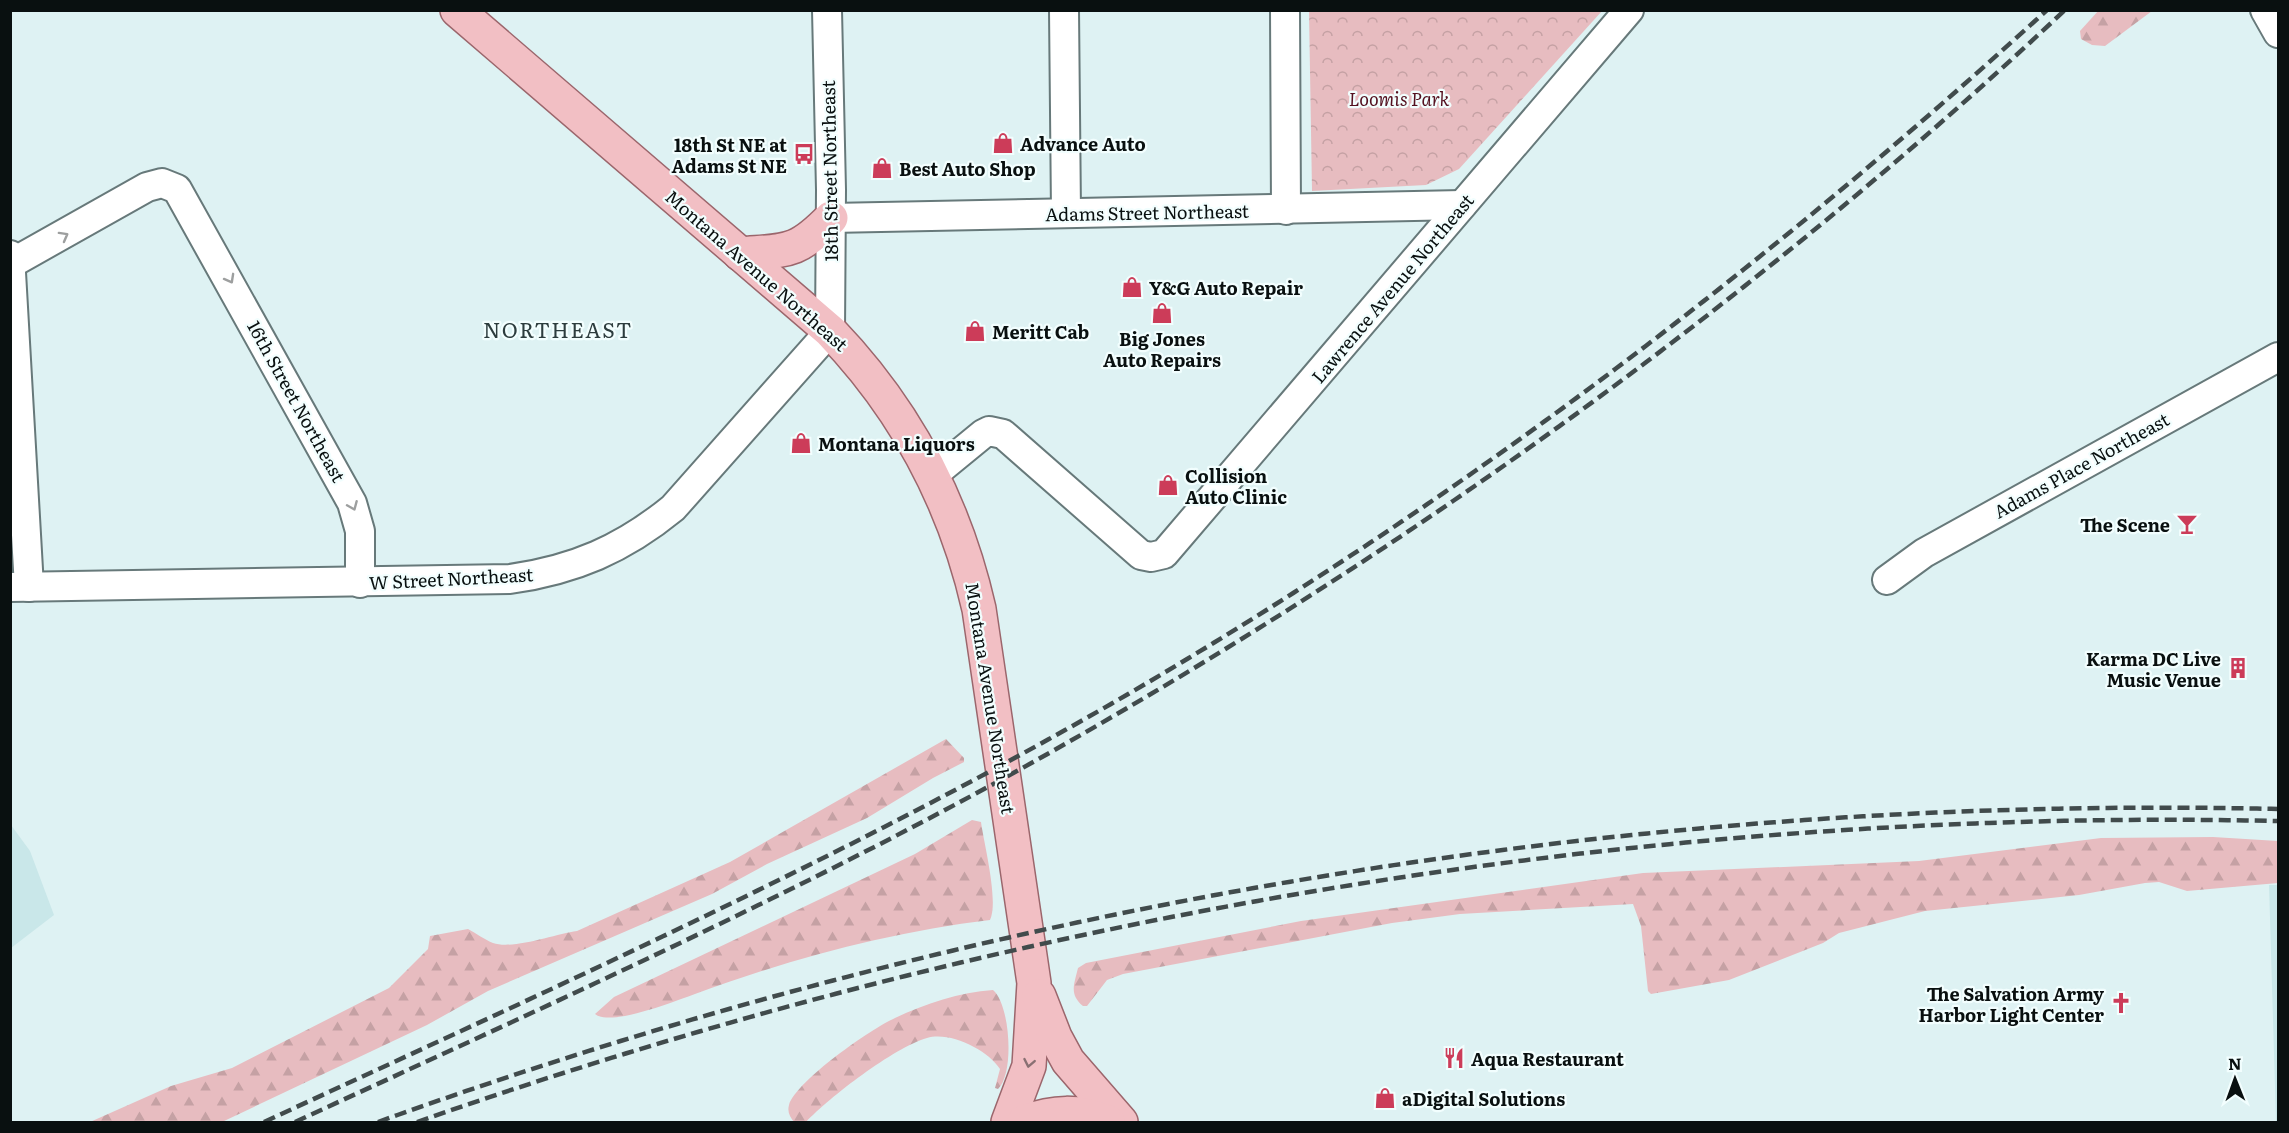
<svg xmlns="http://www.w3.org/2000/svg" width="2289" height="1133" font-family="Literata,serif">
  <defs>
    <pattern id="forest-firs" width="22" height="20" patternUnits="userSpaceOnUse" patternTransform="scale(1.5)"><rect width="22" height="20" fill="#e7bcc0"/><path d="M5 1l3.5 6h-7zM16 11l3.5 6h-7z" fill="#c5a1a4"/></pattern>
    <pattern id="park-crowns" width="20" height="18" patternUnits="userSpaceOnUse" patternTransform="scale(1.5)"><rect width="20" height="18" fill="#e7bcc0"/><path d="M2 6a3 3 0 1 1 6 0M12 15a3 3 0 1 1 6 0" fill="none" stroke="#c5a1a4"/></pattern>
  </defs>
  <rect width="100%" height="100%" fill="#def2f3"/>
  <g fill="#c9e7e9">
    <polygon points="11,825 30,851 54,915 11,948"/>
    <polygon points="2269,885 2278,885 2278,1121 2276,1121"/>
  </g>
  <g fill="url(#forest-firs)">
    <polygon points="2099,10 2152,10 2152,11 2105,46 2092,45 2081,39 2080,31"/>
    <path d="M946 739 964 758V762L933 778 867 818 767 864 712 894 488 991 427 1025 222 1122H90L171 1086 232 1068 389 988 428 949 430 936 468 929C476 933 485 940 493 943 513 950 555 934 577 931L730 862Z"/>
    <path d="M972 820 981 822C984 844 999 901 990 920 890 932 790 959 695 994 675 1001 611 1027 595 1014L614 997 915 854Z"/>
    <path d="M2213 837 2278 841V883L2187 891 2159 882 2145 883 2079 895 1925 911 1839 933 1823 943 1729 980 1651 994 1648 991 1641 926 1633 904 1460 914 1392 923 1123 974 1107 980 1087 1006H1083C1069 994 1074 985 1078 968L1086 963 1301 921 1643 873 1919 861 2101 838Z"/>
    <path d="M993 990C1010 1004 1015 1073 998 1089L995 1088 1000 1069C988 1050 950 1031 927 1038 893 1048 830 1097 806 1122H794C790 1117 787 1112 789 1105 797 1080 871 1029 895 1018 925 1004 960 992 993 990Z"/>
  </g>
  <polygon fill="url(#park-crowns)" points="1309,11 1309,10 1602,11 1459,169 1426,185 1312,191"/>
  <g fill="none" stroke-linecap="round" stroke-linejoin="round">
    <defs>
      <g id="minor">
        <polyline points="1064,10 1066,213"/>
        <polyline points="1285,10 1286,210"/>
        <polyline points="2265,10 2278,33"/>
        <polyline points="831,218 1462,205"/>
        <polyline points="10,255 29,587"/>
        <polyline points="12,263 147,187 162,183 177,189 352,503 360,531 360,583"/>
        <polyline points="933,475 983,434 989,431 1003,434 1141,555 1151,557 1164,554 1629,10"/>
        <polyline points="1887,580 1924,553 2278,357"/>
        <path d="M10 587 510 579C574 570 623 549 673 508L830 331 831 190 827 10"/>
      </g>
      <g id="major">
        <path d="M457 10 830 331C905 409 955 503 979 609L1034 983 1029 1066 1008 1122"/>
        <path d="M740 254C787 250 796 254 831 218"/>
        <polyline points="1039,996 1055,1037 1068,1061 1121,1122"/>
        <path d="M1024 1122C1054 1111 1078 1110 1108 1122"/>
      </g>
    </defs>
    <use href="#minor" stroke="#67797a" stroke-width="32"/>
    <use href="#major" stroke="#9b666c" stroke-width="36"/>
    <use href="#minor" stroke="#fff" stroke-width="28"/>
    <use href="#major" stroke="#f2bfc4" stroke-width="33"/>
    <g stroke="#414b4c" stroke-width="4.5" stroke-dasharray="12 6" stroke-linecap="butt">
      <path d="M264 1122C549 990 838 861 1111 704 1448 509 1760 272 2047 10"/>
      <path d="M295 1122C544 1007 795 895 1035 761 1405 553 1755 301 2065 10"/>
      <path d="M378 1122C985 903 1633 794 2278 809"/>
      <path d="M417 1122C1013 913 1646 807 2278 821"/>
    </g>
  </g>
  <defs><path id="oneway-chevron" d="M-2-3.5L2.5 0L-2 3.5" fill="none" stroke-width="1.6" stroke-linecap="round" stroke-linejoin="round" transform="scale(1.5)"/></defs>
  <g stroke="#9d9f9f">
    <use href="#oneway-chevron" transform="translate(64 236) rotate(-29)"/>
    <use href="#oneway-chevron" transform="translate(230 279) rotate(61)"/>
    <use href="#oneway-chevron" transform="translate(353 506) rotate(67)"/>
  </g>
  <use stroke="#897073" href="#oneway-chevron" transform="translate(1029 1063) rotate(101)"/>
  <defs>
    <symbol id="shop-bare" viewBox="-9 -9 18 18"><path d="M-5-2.5h2.3a2.7 3.5 0 0 1 5.4 0H5L5.5 6h-11ZM-1.5-2.5h3a1.5 2.3 0 0 0-3 0Z" fill="#cc3c59" stroke="#f2fefe" stroke-width="2.5" paint-order="stroke"/></symbol>
    <symbol id="bus-bare" viewBox="-9 -9 18 18"><path d="M-5-6H5V4H4V6H2V4H-2V6H-4V4H-5ZM-3.5-4V0h7V-4ZM-3.5 1.2v1.5H-2V1.2ZM2 1.2v1.5H3.5V1.2Z" fill="#cc3c59" stroke="#f2fefe" stroke-width="2.5" paint-order="stroke"/></symbol>
    <symbol id="bar-bare" viewBox="-9 -9 18 18"><path d="M-6-5H6L.8 .8V4.5H3.5V6h-7V4.5H-.8V.8Z" fill="#cc3c59" stroke="#f2fefe" stroke-width="2.5" paint-order="stroke"/></symbol>
    <symbol id="building-bare" viewBox="-9 -9 18 18"><path d="M-4-6H4V6H1V3H-1V6H-4ZM-2.5-4.3h1.7v1.8h-1.7ZM.8-4.3h1.7v1.8H.8ZM-2.5-1h1.7V.8h-1.7ZM.8-1h1.7V.8H.8Z" fill="#cc3c59" stroke="#f2fefe" stroke-width="2.5" paint-order="stroke"/></symbol>
    <symbol id="church-bare" viewBox="-9 -9 18 18"><path d="M-1.2-6h2.4v3.5h3.3v2.4h-3.3V6h-2.4V-.1h-3.3v-2.4h3.3Z" fill="#cc3c59" stroke="#f2fefe" stroke-width="2.5" paint-order="stroke"/></symbol>
    <symbol id="restaurant-bare" viewBox="-9 -9 18 18"><path d="M-5-6h1v4h1v-4h1v4h1v-4h1v5L-1.5 .5V6h-2V.5L-5-1ZM5-6V6H3V1.5H1.5Q1.5-4 5-6Z" fill="#cc3c59" stroke="#f2fefe" stroke-width="2.5" paint-order="stroke"/></symbol>
  </defs>
  <g fill-rule="evenodd">
    <use href="#shop-bare" x="988" y="128" width="30" height="30"/>
    <use href="#bus-bare" x="789" y="139" width="30" height="30"/>
    <use href="#shop-bare" x="867" y="153" width="30" height="30"/>
    <use href="#shop-bare" x="1117" y="272" width="30" height="30"/>
    <use href="#shop-bare" x="1147" y="298" width="30" height="30"/>
    <use href="#shop-bare" x="960" y="316" width="30" height="30"/>
    <use href="#shop-bare" x="786" y="428" width="30" height="30"/>
    <use href="#shop-bare" x="1153" y="470" width="30" height="30"/>
    <use href="#bar-bare" x="2172" y="509" width="30" height="30"/>
    <use href="#building-bare" x="2223" y="653" width="30" height="30"/>
    <use href="#church-bare" x="2106" y="988" width="30" height="30"/>
    <use href="#restaurant-bare" x="1439" y="1043" width="30" height="30"/>
    <use href="#shop-bare" x="1370" y="1083" width="30" height="30"/>
  </g>
  <g text-anchor="middle" dominant-baseline="central" stroke-width="4.5" stroke-linejoin="round" paint-order="stroke">
    <g font-size="18" font-style="italic" fill="#54101f" stroke="#f2fefe">
      <text x="1399" y="98">Loomis Park</text>
    </g>
    <g font-size="18" font-weight="bold" fill="#091010" stroke="#f2fefe" text-anchor="start">
      <text x="1020" y="143">Advance Auto</text>
      <text x="787" y="144" text-anchor="end">18th St NE at<tspan x="787" dy="21">Adams St NE</tspan></text>
      <text x="899" y="168">Best Auto Shop</text>
      <text x="1149" y="287">Y&amp;G Auto Repair</text>
      <text x="992" y="331">Meritt Cab</text>
      <text x="1162" y="338" text-anchor="middle">Big Jones<tspan x="1162" dy="21">Auto Repairs</tspan></text>
      <text x="818" y="443">Montana Liquors</text>
      <text x="1185" y="475">Collision<tspan x="1185" dy="21">Auto Clinic</tspan></text>
      <text x="2170" y="524" text-anchor="end">The Scene</text>
      <text x="2221" y="658" text-anchor="end">Karma DC Live<tspan x="2221" dy="21">Music Venue</tspan></text>
      <text x="2104" y="993" text-anchor="end">The Salvation Army<tspan x="2104" dy="21">Harbor Light Center</tspan></text>
      <text x="1471" y="1058">Aqua Restaurant</text>
      <text x="1402" y="1098">aDigital Solutions</text>
    </g>
    <g font-size="18" fill="#091010" stroke="#f2fefe">
      <text transform="translate(829 171) rotate(-91)">18th Street Northeast</text>
      <text transform="translate(1147 212) rotate(-1)">Adams Street Northeast</text>
      <text transform="translate(757 270) rotate(41)">Montana Avenue Northeast</text>
      <text transform="translate(1392 288) rotate(-50)">Lawrence Avenue Northeast</text>
      <text transform="translate(297 401) rotate(61)">16th Street Northeast</text>
      <text transform="translate(2081 465) rotate(-29)">Adams Place Northeast</text>
      <text transform="translate(451 578) rotate(-3)">W Street Northeast</text>
      <text transform="translate(991 698) rotate(81)">Montana Avenue Northeast</text>
    </g>
    <g font-size="21" letter-spacing="1.5" fill="#2d3d3e" stroke="#f2fefe">
      <text x="558" y="328">NORTHEAST</text>
    </g>
  </g>
  <rect width="2289" height="1133" fill="none" stroke="#091010" stroke-width="24"/>
  <g transform="translate(2235 1079) rotate(359)" stroke="#f2fefe" stroke-width="4.5" paint-order="stroke">
  <path d="M0-4.5L10 22L0 15L-10 22Z" fill="#091010"/>
  <text y="-9" font-size="16" font-weight="bold" text-anchor="middle" fill="#091010">N</text>
  </g>
</svg>
